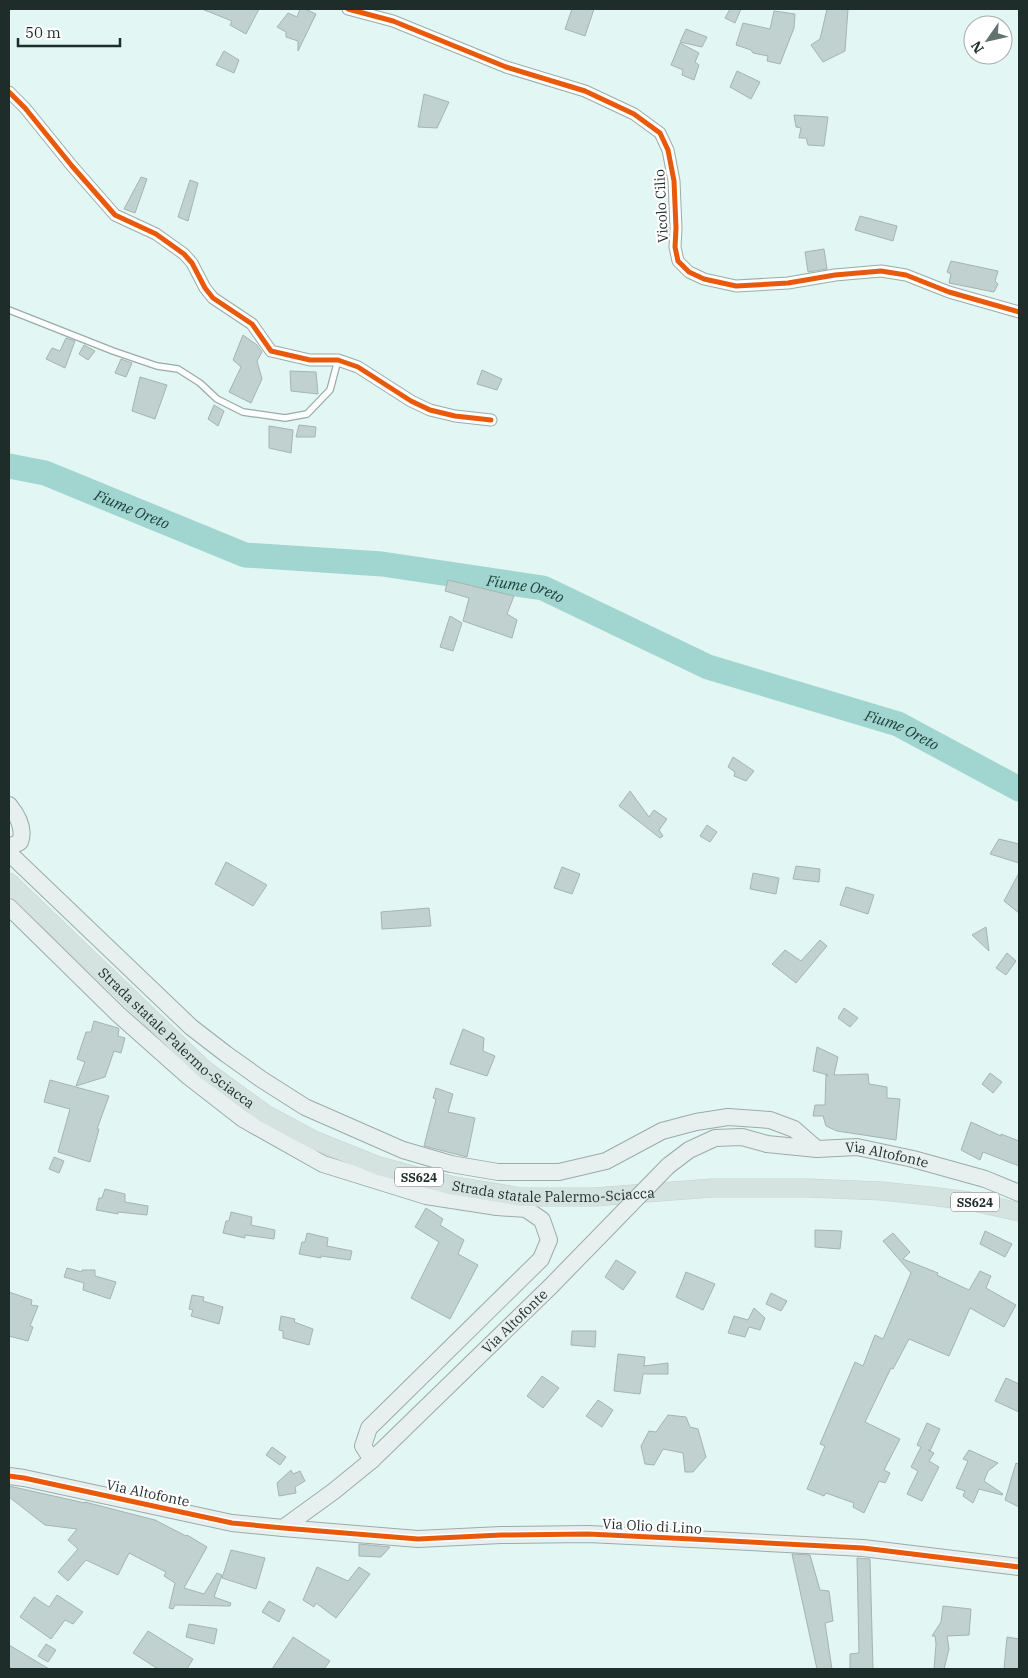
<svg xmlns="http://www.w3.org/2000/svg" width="1028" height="1678" font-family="'IBM Plex Serif',serif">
  <rect width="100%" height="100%" fill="#e2f6f3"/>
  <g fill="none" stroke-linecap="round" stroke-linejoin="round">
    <path stroke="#a1d5cf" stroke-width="25" id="s1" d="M9 466 45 473 245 555 382 564 543 588 708 667 898 724 1019 789"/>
  </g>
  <g fill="#c1d1cf" stroke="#a5b4b2">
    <polygon points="202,9 259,9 246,34 230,25 232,21"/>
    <polygon points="300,9 305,9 316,14 298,51 298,41 286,37 286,32 277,27 288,13 297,17"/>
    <polygon points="572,9 594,9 585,36 565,29"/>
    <polygon points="730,9 741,9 735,23 725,18"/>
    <polygon points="827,9 848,9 845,51 823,62 811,45 820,39"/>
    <polygon points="774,11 795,14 794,28 780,64 767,61 768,56 753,53 751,50 736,45 743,23 770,29"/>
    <polygon points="686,29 707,37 702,47 680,42"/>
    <polygon points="680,43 699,53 695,62 699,65 694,80 682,75 683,70 671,65"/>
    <polygon points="224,51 239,60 234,73 216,65"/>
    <polygon points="737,71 760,82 751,99 730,87"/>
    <polygon points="424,94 449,102 437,128 418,127"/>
    <polygon points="794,115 828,117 824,146 808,145 806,138 799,138 801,128 796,127"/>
    <polygon points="141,177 147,179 135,213 124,209"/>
    <polygon points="190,180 198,183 188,221 178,217"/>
    <polygon points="860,216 897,226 893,241 855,230"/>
    <polygon points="824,249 827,269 808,272 805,252"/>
    <polygon points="951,261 998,271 995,281 998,284 994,292 949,283 951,274 947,272"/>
    <polygon points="243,335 257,345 262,352 257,361 262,379 251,403 229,392 241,367 233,360"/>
    <polygon points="66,338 75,341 65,368 46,359 52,348 60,351"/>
    <polygon points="84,345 95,351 88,360 79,354"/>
    <polygon points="121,359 132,363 126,377 115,373"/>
    <polygon points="482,370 502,379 497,390 477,384"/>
    <polygon points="290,371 316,372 318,394 291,391"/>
    <polygon points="140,377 167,385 155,419 132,411"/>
    <polygon points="214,405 224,411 218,426 208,419"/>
    <polygon points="299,425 316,427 315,437 296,437"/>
    <polygon points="269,426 293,430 291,453 269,448"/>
    <polygon points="448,580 514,596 507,614 517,620 512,638 463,621 469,598 445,591"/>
    <polygon points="450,616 462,623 453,651 440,647"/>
    <polygon points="733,757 754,771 746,781 734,776 735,772 728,767"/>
    <polygon points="630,791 649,817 654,810 667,819 659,830 663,836 660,838 619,806"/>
    <polygon points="707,825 717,832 710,842 700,836"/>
    <polygon points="999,839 1019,844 1019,863 990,854"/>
    <polygon points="226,862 267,885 253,906 215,884"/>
    <polygon points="796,866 820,869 819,882 793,879"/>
    <polygon points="562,867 580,874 572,894 554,888"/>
    <polygon points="753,873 779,878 776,894 750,889"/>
    <polygon points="1019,873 1019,913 1004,901"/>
    <polygon points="846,887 874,895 868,914 840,905"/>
    <polygon points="429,908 431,926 382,929 381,912"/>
    <polygon points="986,927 989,951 972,935"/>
    <polygon points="820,940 827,946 796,983 772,964 785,950 801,961"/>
    <polygon points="1007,953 1016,961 1006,975 996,968"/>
    <polygon points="844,1008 858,1018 850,1027 838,1018"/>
    <polygon points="94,1021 118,1028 119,1029 118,1036 125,1038 121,1053 114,1051 105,1077 76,1086 85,1062 77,1059 86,1032 91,1032"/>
    <polygon points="463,1029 484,1038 483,1051 495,1056 487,1076 450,1064"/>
    <polygon points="817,1047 838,1057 834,1075 868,1074 869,1084 887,1087 887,1098 900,1099 896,1140 837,1131 826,1126 823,1116 813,1116 815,1105 825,1105 826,1075 828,1075 813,1071"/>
    <polygon points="990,1073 1002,1082 993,1093 982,1084"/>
    <polygon points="50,1080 109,1096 97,1129 99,1129 90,1162 58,1152 70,1109 44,1102"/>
    <polygon points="436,1088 453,1094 448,1112 475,1118 467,1157 424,1146 436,1099 433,1098"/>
    <polygon points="971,1122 1001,1136 1001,1134 1019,1141 1019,1166 983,1152 980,1160 961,1150"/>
    <polygon points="54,1157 64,1161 59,1173 49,1169"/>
    <polygon points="105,1189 125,1194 125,1202 148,1206 147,1215 118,1212 118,1214 96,1210 99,1198 102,1198"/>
    <polygon points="426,1208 443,1219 440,1225 464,1240 458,1254 478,1265 450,1319 411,1298 439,1242 415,1227"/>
    <polygon points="231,1212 252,1217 251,1225 275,1230 274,1239 245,1235 245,1238 223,1233 226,1221 229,1221"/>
    <polygon points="815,1230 842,1231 840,1249 815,1247"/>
    <polygon points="985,1231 1012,1244 1005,1257 980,1244"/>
    <polygon points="307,1233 328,1238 327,1246 352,1251 350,1260 321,1256 321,1258 299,1254 302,1242 305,1242"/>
    <polygon points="893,1233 910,1252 903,1259 938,1273 937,1275 969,1290 980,1271 991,1276 986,1288 1016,1305 1004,1327 970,1308 949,1356 909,1339 893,1369 891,1368 865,1422 900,1439 884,1470 890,1473 885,1483 879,1481 864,1513 853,1507 854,1503 826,1493 824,1496 807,1489 825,1446 820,1444 855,1362 863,1366 875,1335 883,1339 911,1273 883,1241"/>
    <polygon points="616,1260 636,1272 623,1290 605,1277"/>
    <polygon points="67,1268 82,1272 82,1270 95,1270 95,1276 116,1282 110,1299 83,1290 84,1283 64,1277"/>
    <polygon points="686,1272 715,1284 703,1310 676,1297"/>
    <polygon points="9,1292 32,1300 31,1305 38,1306 30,1326 33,1327 28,1341 9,1336"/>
    <polygon points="771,1293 787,1301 781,1311 766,1304"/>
    <polygon points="192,1295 204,1297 203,1301 223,1307 219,1324 191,1316 193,1310 189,1309"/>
    <polygon points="754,1308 765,1318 760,1330 749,1327 745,1337 728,1333 734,1316 748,1320"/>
    <polygon points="281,1316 295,1319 294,1322 313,1329 309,1345 283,1338 283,1331 279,1330"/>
    <polygon points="572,1331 596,1331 595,1347 571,1345"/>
    <polygon points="618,1354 645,1357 644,1366 668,1363 668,1374 643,1374 640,1394 614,1391"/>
    <polygon points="542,1376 559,1388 543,1408 527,1396"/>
    <polygon points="1006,1378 1019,1384 1019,1412 995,1401"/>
    <polygon points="598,1400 613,1410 602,1427 586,1416"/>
    <polygon points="668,1415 686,1417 690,1427 698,1429 706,1457 693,1472 685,1472 683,1453 663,1449 654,1465 645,1464 641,1446 649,1431 656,1432"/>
    <polygon points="927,1423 940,1429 930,1451 928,1450 934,1453 929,1461 939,1467 922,1501 907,1494 918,1471 911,1467 921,1447 917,1445"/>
    <polygon points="272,1447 286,1457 280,1465 266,1455"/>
    <polygon points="969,1450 998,1463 988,1471 984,1481 1003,1494 1002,1495 979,1489 973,1503 963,1496 965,1491 956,1488 968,1461 963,1459"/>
    <polygon points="1016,1463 1019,1464 1019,1507 1005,1500"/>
    <polygon points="291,1470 293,1474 300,1471 305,1481 295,1487 296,1493 279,1496 277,1483"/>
    <polygon points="9,1486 85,1503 85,1502 155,1520 186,1536 187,1535 207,1547 184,1588 204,1594 217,1573 222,1575 214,1597 231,1603 230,1606 175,1605 173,1609 169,1608 175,1583 164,1576 166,1572 129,1553 118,1575 86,1560 68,1581 58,1572 78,1549 68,1540 77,1529 45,1525 9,1497"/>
    <polygon points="359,1544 390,1547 381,1557 359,1556"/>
    <polygon points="231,1550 265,1558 256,1589 222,1578"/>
    <polygon points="792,1554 810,1555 820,1590 829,1591 833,1621 825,1623 832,1669 817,1669"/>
    <polygon points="857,1558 870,1559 873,1669 850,1669 850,1654 859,1653"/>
    <polygon points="317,1567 348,1581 359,1567 370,1574 336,1618 316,1603 314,1607 303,1600"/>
    <polygon points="57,1595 83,1612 73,1624 65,1620 51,1639 20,1617 34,1597 49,1607"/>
    <polygon points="269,1601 285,1610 279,1622 262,1612"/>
    <polygon points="943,1606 971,1609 969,1635 947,1636 949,1649 944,1669 934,1669 936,1644 935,1636 932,1636 941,1622"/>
    <polygon points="189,1624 217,1629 214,1644 186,1637"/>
    <polygon points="148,1631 193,1659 187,1669 158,1669 133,1653"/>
    <polygon points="293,1637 330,1661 324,1669 272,1669"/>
    <polygon points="1007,1637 1019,1639 1019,1669 1004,1669"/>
    <polygon points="46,1644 56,1650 48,1662 38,1656"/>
    <polygon points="9,1645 49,1669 13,1669 9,1667"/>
  </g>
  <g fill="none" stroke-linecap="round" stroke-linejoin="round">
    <defs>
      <polyline id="lane" points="9,310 113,351 157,366 178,369 200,383 217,399 243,412 285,418 307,414 330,390 338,360"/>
      <g id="street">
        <polyline points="348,9 393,21 506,67 585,91 634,114 660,133 668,150 674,181 676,228 675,247 678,261 689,272 704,279 736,286 788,283 835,275 881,271 906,275 949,292 1019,312"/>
        <polyline points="9,92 25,108 72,166 115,215 156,234 184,254 192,263 205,288 213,298 252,324 271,351 310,360 338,360 358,367 411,401 430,410 455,416 491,420"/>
      </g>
      <g id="secondary">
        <path d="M9 805C18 816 25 829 20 842L9 847"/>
        <polyline points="9,853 191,1027 226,1054 261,1079 305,1107 403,1150 451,1164 498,1172 559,1172 606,1161 662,1131 696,1122 728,1117 770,1120 794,1129 817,1149"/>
        <polyline points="9,907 118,1014 189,1077 243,1119 323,1164 426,1196 497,1207 526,1209 542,1220 549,1240 541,1259 369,1428 363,1446 372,1460"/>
        <path id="s2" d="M668 1166 689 1150 715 1138 742 1137 767 1144 817 1149 857 1147 913 1159 985 1179 1019 1193"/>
        <polyline points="9,1476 24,1478 232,1523 283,1528 418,1539 501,1535 588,1534 712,1540 863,1548 1019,1567"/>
        <path id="s3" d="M283 1528 334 1491 372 1460 551 1286"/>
      </g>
      <g id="primary">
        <path id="s4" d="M9 882 205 1070 264 1113 314 1140 379 1166 450 1185 522 1197H594L712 1188H808L881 1191 930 1196 969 1201 1019 1212"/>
      </g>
    </defs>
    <use href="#lane" stroke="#9baba8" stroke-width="8"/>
    <use href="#street" stroke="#9baba8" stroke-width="13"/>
    <use href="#secondary" stroke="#9baba8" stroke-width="18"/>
    <use href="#primary" stroke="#c8d2d0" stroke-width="19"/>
    <use href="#lane" stroke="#fbfefd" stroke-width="5.5"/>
    <use href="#street" stroke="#fbfefd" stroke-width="11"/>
    <use href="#secondary" stroke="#e7f0ef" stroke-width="16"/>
    <use href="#primary" stroke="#d4e2e0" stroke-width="18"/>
    <defs>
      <polyline id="secondary-bridge" points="551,1286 668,1166"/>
    </defs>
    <use href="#secondary-bridge" stroke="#9baba8" stroke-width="18" stroke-linecap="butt"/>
    <use href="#secondary-bridge" stroke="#e7f0ef" stroke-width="16"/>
    <defs>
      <g id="cycleway">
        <polyline points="348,9 393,21 506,67 585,91 634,114 660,133 668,150 674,181 676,228 675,247 678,261 689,272 704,279 736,286 788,283 835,275 881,271 906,275 949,292 1019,312"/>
        <polyline points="9,92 25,108 72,166 115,215 156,234 184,254 192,263 205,288 213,298 252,324 271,351 310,360 338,360 358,367 411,401 430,410 455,416 491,420"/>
        <polyline points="9,1476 24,1478 232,1523 283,1528 418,1539 501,1535 588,1534 712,1540 863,1548 1019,1567"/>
      </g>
    </defs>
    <use href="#cycleway" stroke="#fff" stroke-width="8"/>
    <use href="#cycleway" stroke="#e8590c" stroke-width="5"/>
  </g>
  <g text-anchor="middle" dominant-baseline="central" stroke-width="4.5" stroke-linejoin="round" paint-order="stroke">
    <g fill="#fff" stroke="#626b6a" stroke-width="1">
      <rect x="395" y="1167.5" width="48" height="19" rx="4"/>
      <rect x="951" y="1192.5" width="48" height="19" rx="4"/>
    </g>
    <g font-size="12" font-weight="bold" fill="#1e2c2a">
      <text x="419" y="1177">SS624</text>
      <text x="975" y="1202">SS624</text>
    </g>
    <g font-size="14" fill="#1e2c2a" stroke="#fff">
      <text transform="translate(661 206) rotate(-93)">Vicolo Cilio</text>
      <text stroke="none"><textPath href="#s4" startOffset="229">Strada statale Palermo-Sciacca</textPath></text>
      <text stroke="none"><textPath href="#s2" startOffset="229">Via Altofonte</textPath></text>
      <text stroke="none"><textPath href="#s4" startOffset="649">Strada statale Palermo-Sciacca</textPath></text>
      <text stroke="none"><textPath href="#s3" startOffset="311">Via Altofonte</textPath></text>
      <text transform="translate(148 1493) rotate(12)">Via Altofonte</text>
      <text transform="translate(652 1526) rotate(3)">Via Olio di Lino</text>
    </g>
    <g font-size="15" font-style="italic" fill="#1a3b37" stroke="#fff">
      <text stroke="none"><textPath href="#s1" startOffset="131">Fiume Oreto</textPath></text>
      <text stroke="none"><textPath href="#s1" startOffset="536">Fiume Oreto</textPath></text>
      <text stroke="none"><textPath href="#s1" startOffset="940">Fiume Oreto</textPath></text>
    </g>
  </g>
  <rect width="1028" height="1678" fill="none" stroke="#1e2c2a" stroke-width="20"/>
  <g transform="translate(988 40) rotate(236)"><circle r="24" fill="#ffffff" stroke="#a5abaa"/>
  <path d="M0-4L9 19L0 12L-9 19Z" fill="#637370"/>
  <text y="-8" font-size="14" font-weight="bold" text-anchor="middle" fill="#1e2c2a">N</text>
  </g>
  <path d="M18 38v8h102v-8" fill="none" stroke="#1e2c2a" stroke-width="2.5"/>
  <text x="25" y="38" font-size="15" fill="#1e2c2a" stroke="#ffffff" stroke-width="4" paint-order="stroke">50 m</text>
</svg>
